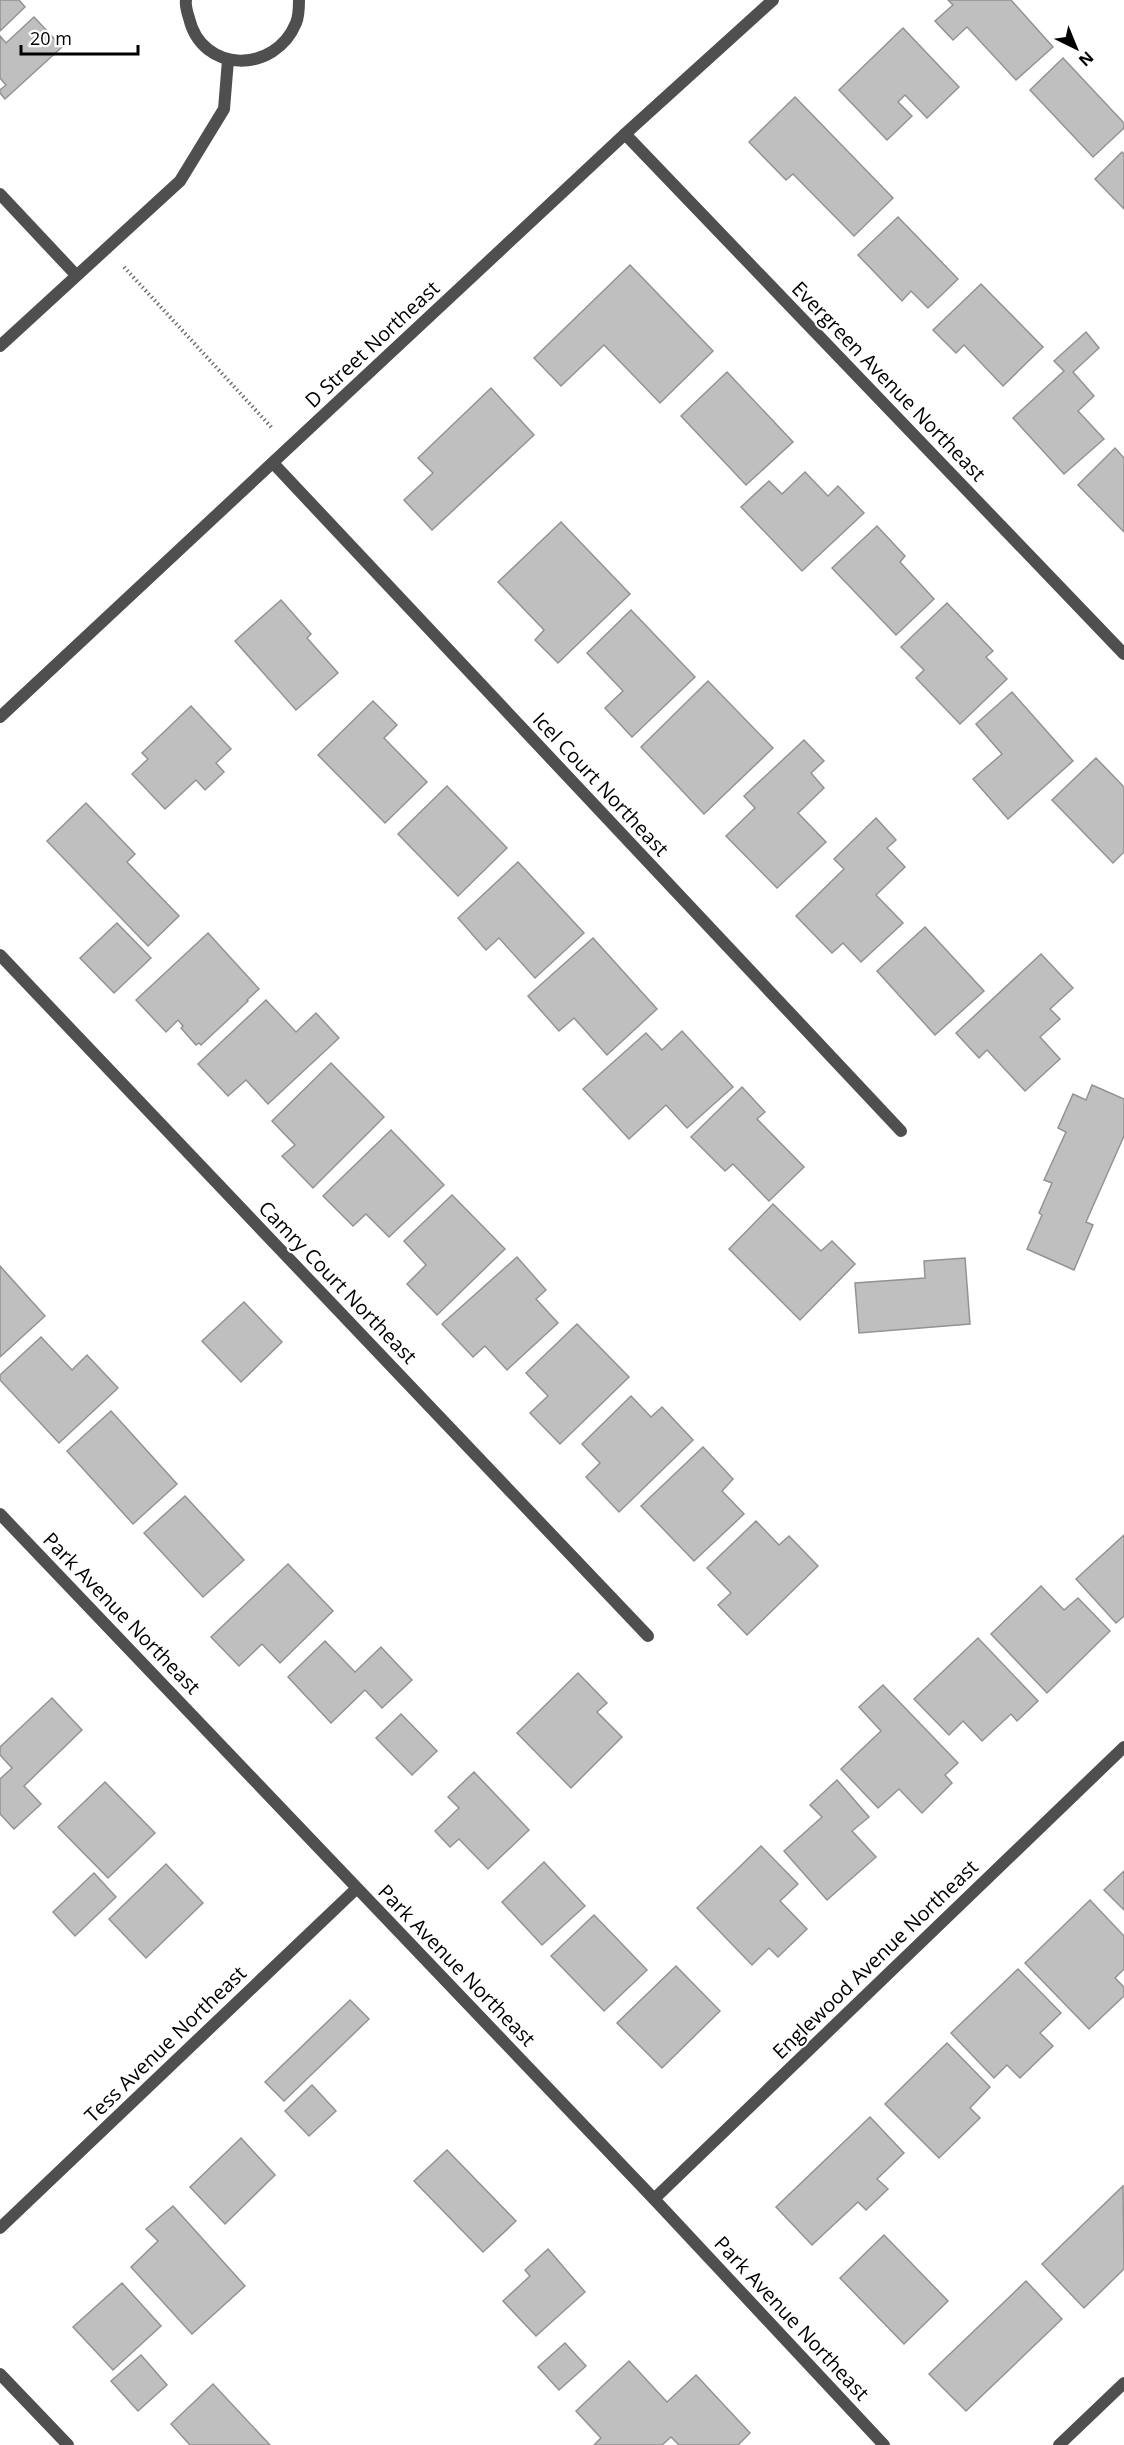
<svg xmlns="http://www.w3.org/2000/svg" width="1124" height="2445" font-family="'Open Sans',sans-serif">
  <rect width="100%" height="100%" fill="#fff"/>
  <g fill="#bfbfbf" stroke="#939393" stroke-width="1.5">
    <polygon points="0,0 19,0 25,7 0,31"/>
    <polygon points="948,0 1011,0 1053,47 1016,80 967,27 953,40 935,21 953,5"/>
    <polygon points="34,17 62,47 5,99 0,93 0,90 6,85 0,78 0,36 6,43"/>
    <polygon points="903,28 959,87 927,118 905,95 898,102 912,116 887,140 839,90"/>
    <polygon points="1063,58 1124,123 1124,128 1093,157 1030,90"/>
    <polygon points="795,97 893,198 854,236 793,174 786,180 749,142"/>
    <polygon points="1122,152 1124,154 1124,209 1095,179"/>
    <polygon points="898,217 958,279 928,308 911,291 902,301 858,255"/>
    <polygon points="630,265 713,351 660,403 604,345 561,386 534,358"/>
    <polygon points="981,284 1043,347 1003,386 964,345 956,353 933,330"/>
    <polygon points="1086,332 1099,348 1073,372 1094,396 1078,411 1104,439 1064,474 1013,418 1064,371 1054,361"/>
    <polygon points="727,372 793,442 746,485 681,416"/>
    <polygon points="491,388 534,435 432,530 404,500 433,473 418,458"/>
    <polygon points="1115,448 1124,458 1124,532 1078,485"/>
    <polygon points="805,472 828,496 838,486 864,513 802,571 741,507 769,481 782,494"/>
    <polygon points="561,522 630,594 558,663 535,640 544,630 498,582"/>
    <polygon points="877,526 905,556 900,562 934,599 896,635 832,568"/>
    <polygon points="281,600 311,634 307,638 338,673 296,710 235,641"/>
    <polygon points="947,603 993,651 986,657 1007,679 960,724 916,678 924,670 901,647"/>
    <polygon points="631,610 695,677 632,737 605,708 623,691 587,653"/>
    <polygon points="708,681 773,748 704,814 641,747"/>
    <polygon points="1012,692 1073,761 1008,819 973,779 1002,754 976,724"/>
    <polygon points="373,701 397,725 384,738 427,782 385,823 318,755"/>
    <polygon points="191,706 231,749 216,763 224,772 205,790 196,780 165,809 132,774 148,759 142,753"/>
    <polygon points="804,740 824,761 811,773 824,788 798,813 826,842 777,888 726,836 755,808 744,796"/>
    <polygon points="1096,758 1124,787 1124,852 1113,863 1052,800"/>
    <polygon points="447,786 507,848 458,896 398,834"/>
    <polygon points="86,803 135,854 127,862 179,916 148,946 47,841"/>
    <polygon points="876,818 896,840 887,848 905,867 876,895 903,923 861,962 843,943 832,953 796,916 844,869 834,859"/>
    <polygon points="518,862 584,933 535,978 499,938 486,950 458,918"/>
    <polygon points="117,923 151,958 114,993 80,958"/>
    <polygon points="925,927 984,991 935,1035 877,971"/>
    <polygon points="208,933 259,989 247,1000 248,1001 201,1045 199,1043 196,1045 181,1028 183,1026 178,1020 166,1032 136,1000"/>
    <polygon points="593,938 657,1009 607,1055 574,1018 559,1031 528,996"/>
    <polygon points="1041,954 1073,988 1050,1009 1060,1019 1040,1037 1060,1059 1025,1091 987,1050 979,1058 956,1033"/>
    <polygon points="266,1000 296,1032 316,1013 339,1038 268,1104 246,1080 228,1096 198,1064"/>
    <polygon points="682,1031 733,1087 687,1128 666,1105 629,1139 583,1089 646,1033 662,1050"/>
    <polygon points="331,1063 384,1117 313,1188 282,1156 295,1145 272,1121"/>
    <polygon points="1092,1085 1124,1099 1124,1136 1086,1222 1093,1225 1074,1270 1027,1249 1042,1215 1039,1213 1052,1183 1044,1180 1066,1132 1058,1128 1073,1094 1086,1100"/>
    <polygon points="742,1087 765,1112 757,1119 804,1167 769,1201 733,1164 725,1171 691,1137"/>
    <polygon points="391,1130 444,1185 389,1237 366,1214 353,1226 323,1196"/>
    <polygon points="452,1195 505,1249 437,1315 407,1284 426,1265 404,1241"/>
    <polygon points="773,1204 821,1251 832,1241 855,1264 800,1320 729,1249"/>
    <polygon points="517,1257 546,1290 536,1299 558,1323 507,1370 485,1346 473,1357 442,1324"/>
    <polygon points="965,1258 970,1324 859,1333 855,1283 925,1278 924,1261"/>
    <polygon points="0,1266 45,1316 0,1357"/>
    <polygon points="244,1302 282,1342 241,1382 202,1341"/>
    <polygon points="577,1324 629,1377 560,1444 530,1413 548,1396 526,1373"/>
    <polygon points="41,1337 72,1370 87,1355 118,1388 59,1443 0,1380 0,1375"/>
    <polygon points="631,1396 651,1417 662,1407 693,1440 619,1512 586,1477 600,1463 582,1444"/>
    <polygon points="111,1411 177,1484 133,1524 67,1451"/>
    <polygon points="703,1447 733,1479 722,1491 744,1514 694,1561 641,1506"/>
    <polygon points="185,1496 244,1560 203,1597 144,1533"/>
    <polygon points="756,1521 779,1545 789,1536 818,1566 747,1635 718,1605 731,1593 707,1568"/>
    <polygon points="1124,1535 1124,1616 1116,1623 1076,1579"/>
    <polygon points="288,1564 333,1611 280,1663 262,1644 239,1666 211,1637"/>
    <polygon points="1041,1586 1064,1610 1078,1598 1110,1631 1047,1693 991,1634"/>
    <polygon points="978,1638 1038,1701 1017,1721 1011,1714 982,1741 963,1721 949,1735 914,1699"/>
    <polygon points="325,1641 355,1672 381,1647 412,1680 382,1708 365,1690 331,1723 288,1677"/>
    <polygon points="578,1673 607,1703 597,1712 622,1737 571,1788 517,1733"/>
    <polygon points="883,1685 958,1763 945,1775 952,1783 922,1813 899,1789 878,1808 841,1769 881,1731 859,1707"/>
    <polygon points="52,1698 82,1730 24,1786 41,1804 14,1829 0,1814 0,1779 12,1768 0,1755 0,1747"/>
    <polygon points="401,1714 437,1751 412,1775 376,1738"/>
    <polygon points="474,1772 529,1830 488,1869 459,1839 450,1847 435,1831 459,1808 448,1797"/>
    <polygon points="837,1780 869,1817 852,1831 876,1857 827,1900 784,1851 822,1817 810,1805"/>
    <polygon points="105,1782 155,1833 108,1878 58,1827"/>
    <polygon points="761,1846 798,1884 780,1901 807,1929 778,1957 769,1948 752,1965 697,1908"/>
    <polygon points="544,1862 585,1906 542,1945 502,1902"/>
    <polygon points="166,1864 203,1903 146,1958 109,1919"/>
    <polygon points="1124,1871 1124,1910 1104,1890"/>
    <polygon points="94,1873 116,1897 75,1936 53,1912"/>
    <polygon points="1090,1900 1124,1936 1124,1969 1115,1978 1124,1987 1124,1996 1089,2029 1025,1963"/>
    <polygon points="594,1915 647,1970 604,2011 551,1956"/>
    <polygon points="676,1966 720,2011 662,2068 617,2023"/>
    <polygon points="1018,1969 1061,2013 1040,2033 1053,2046 1020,2078 1007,2065 994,2078 951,2033"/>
    <polygon points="350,2000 369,2019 284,2101 265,2082"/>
    <polygon points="947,2043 990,2087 970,2108 980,2118 939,2158 885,2104"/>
    <polygon points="312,2085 336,2111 309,2136 285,2111"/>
    <polygon points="870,2117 904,2153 877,2179 888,2189 866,2210 858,2202 812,2245 776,2207"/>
    <polygon points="241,2138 275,2175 225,2224 190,2187"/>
    <polygon points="447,2150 516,2221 483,2252 414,2181"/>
    <polygon points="1123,2186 1124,2269 1084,2308 1042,2264"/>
    <polygon points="173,2206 245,2286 192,2334 131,2267 158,2241 146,2229"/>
    <polygon points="884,2235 948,2301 904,2344 840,2278"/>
    <polygon points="548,2249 585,2292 536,2336 503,2301 530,2276 525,2270"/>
    <polygon points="1026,2281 1062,2319 966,2411 929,2374"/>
    <polygon points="122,2283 161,2326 113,2370 73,2327"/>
    <polygon points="565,2343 586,2366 559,2390 538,2367"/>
    <polygon points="141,2355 167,2385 138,2411 111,2381"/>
    <polygon points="629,2361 667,2402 696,2375 750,2433 738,2445 679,2445 671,2437 662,2445 594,2445 601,2438 576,2411"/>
    <polygon points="213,2384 270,2445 190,2445 171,2424"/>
  </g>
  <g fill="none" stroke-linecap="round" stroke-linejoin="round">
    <polyline stroke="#717171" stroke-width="4" stroke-dasharray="1.5 3" stroke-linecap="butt" points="124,267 273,429"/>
    <g stroke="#4f4f4f" stroke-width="12">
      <polyline points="0,194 76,275"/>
      <polyline points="0,346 180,181 224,109 228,60"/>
    </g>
    <g stroke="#4f4f4f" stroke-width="12">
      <path d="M186 0C185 6 187 12 189 18 202 74 275 74 296 23 299 16 299 7 299 0"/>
      <polyline points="625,134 1124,654"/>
      <polyline points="273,463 901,1131"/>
      <polyline points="0,955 648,1636"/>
      <polyline points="654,2199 1124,1747"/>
      <polyline points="0,2228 356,1889"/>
      <polyline points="0,2374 68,2445"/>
    </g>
    <g stroke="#4f4f4f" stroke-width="12">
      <polyline points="0,717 625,134 773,0"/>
      <polyline points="0,1514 654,2199 884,2445"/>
      <polyline points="1059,2445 1124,2383"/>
    </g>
  </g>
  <g text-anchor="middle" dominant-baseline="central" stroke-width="4.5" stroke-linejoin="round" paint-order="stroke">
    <g font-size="20" fill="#000" stroke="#fff">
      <text transform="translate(372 344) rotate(-43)">D Street Northeast</text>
      <text transform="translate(889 381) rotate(46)">Evergreen Avenue Northeast</text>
      <text transform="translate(601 784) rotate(47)">Icel Court Northeast</text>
      <text transform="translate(338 1282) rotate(46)">Camry Court Northeast</text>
      <text transform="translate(122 1613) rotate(46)">Park Avenue Northeast</text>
      <text transform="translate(875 1959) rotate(-44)">Englewood Avenue Northeast</text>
      <text transform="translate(457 1965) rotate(46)">Park Avenue Northeast</text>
      <text transform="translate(165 2044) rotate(-44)">Tess Avenue Northeast</text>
      <text transform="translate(792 2318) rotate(47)">Park Avenue Northeast</text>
    </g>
  </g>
  <g transform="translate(1076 48) rotate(137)" stroke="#ffffff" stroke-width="4.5" paint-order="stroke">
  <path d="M0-4.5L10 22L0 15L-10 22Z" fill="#000000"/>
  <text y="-9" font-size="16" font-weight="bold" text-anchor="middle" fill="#000000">N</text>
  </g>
  <path d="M21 45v9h117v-9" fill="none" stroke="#000000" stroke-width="3"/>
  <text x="30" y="45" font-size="18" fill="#000000" stroke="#ffffff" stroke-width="4.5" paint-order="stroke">20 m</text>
</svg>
